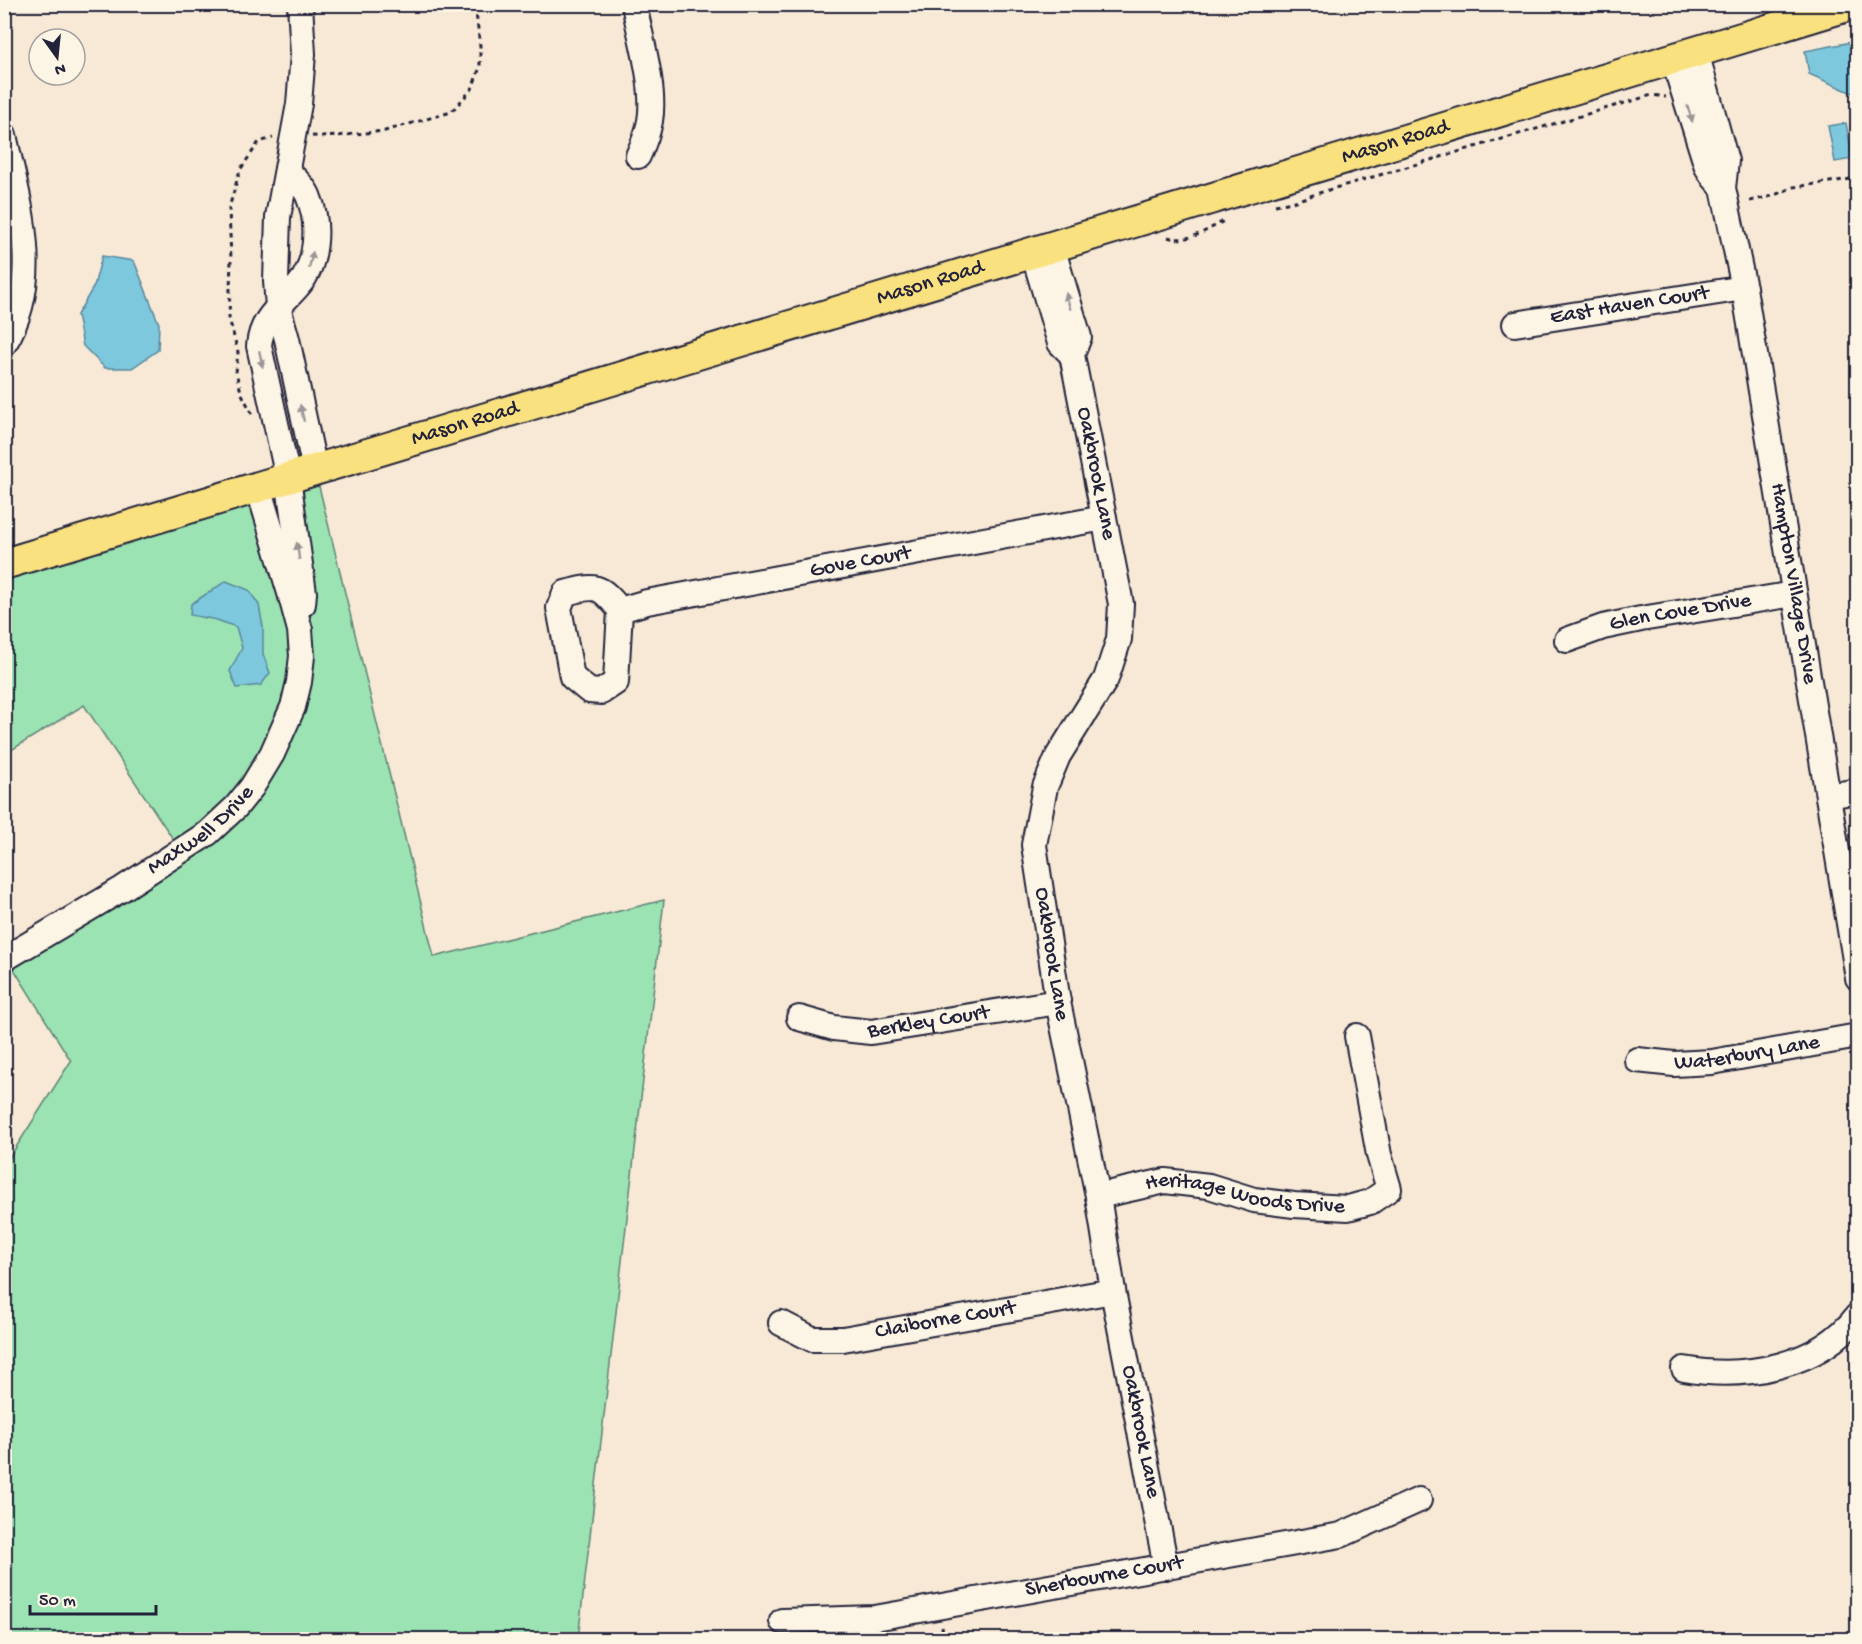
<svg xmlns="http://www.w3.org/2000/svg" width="1862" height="1644" font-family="'Gochi Hand',sans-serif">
  <rect width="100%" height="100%" fill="#f7e9d5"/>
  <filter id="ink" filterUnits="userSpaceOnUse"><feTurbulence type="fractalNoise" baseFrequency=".0167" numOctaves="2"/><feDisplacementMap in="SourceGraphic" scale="12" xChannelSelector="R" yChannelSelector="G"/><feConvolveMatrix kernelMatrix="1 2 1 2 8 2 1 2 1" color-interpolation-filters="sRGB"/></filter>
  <g filter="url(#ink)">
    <polygon fill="#9be3b2" stroke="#5e8276" stroke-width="1.5" points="315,470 434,957 664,900 578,1639 5,1639 4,1166 71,1061 7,958 181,851 84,705 5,754 5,564"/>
    <g fill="#7dc8dd" stroke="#59869c" stroke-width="1.5">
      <polygon points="1857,41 1857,95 1809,74 1805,51"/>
      <polygon points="1846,123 1853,159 1835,162 1828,126"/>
      <polygon points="102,256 134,261 159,324 158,350 132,368 105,368 83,346 77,315 94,286"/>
      <polygon points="226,581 249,590 259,605 263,627 263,654 270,673 261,685 237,688 230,671 242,648 236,627 217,620 190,615 191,604"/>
    </g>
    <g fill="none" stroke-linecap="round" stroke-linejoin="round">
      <defs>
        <g id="minor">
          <polyline points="300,4 303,54 299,104 278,217 276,281 278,307 287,339 315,470"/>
          <path d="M634 4C640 37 656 88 650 121 648 133 643 145 638 156"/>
          <path id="s1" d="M1696 52 1726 161 1723 188 1744 288 1858 978"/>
          <polyline points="1673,58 1707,167 1714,178 1723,188"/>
          <path d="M4 135C19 203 44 280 4 344"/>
          <path d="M287 170C294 178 306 188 309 198 320 225 317 265 298 286 282 305 261 318 259 346L288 478 304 593 303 604"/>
          <path id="s2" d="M1052 247 1079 337 1072 355 1121 604 1119 639 1106 679 1058 756 1045 787 1034 845 1058 1002 1098 1196 1113 1291 1166 1567"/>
          <polyline points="1033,252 1060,343 1072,355"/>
          <path id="s3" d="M1515 324 1744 288"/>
          <path id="s4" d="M620 610 616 682 601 692 589 691 572 677 559 608 565 593C596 585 599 584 620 610L647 602 1104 518"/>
          <path id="s5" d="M1567 640 1603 627 1641 619 1794 594"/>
          <polyline points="1828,796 1858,791"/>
          <path id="s6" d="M4 959 122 889 208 833 236 807 252 787 272 754 293 707 299 682 302 656 300 630 290 593 258 487"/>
          <path id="s7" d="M799 1018 834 1028 871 1032 1058 1002"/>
          <path id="s8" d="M1637 1060 1674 1064 1712 1062 1858 1036"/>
          <path id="s9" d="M1098 1196 1165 1181 1209 1186 1254 1200 1294 1205 1348 1208 1370 1202 1389 1189 1379 1155 1357 1036"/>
          <path id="s10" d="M781 1323 812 1339H843L1113 1291"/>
          <path d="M1684 1369C1745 1380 1819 1367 1858 1315"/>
          <path id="s11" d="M782 1621 875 1618 1341 1535 1419 1500"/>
        </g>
        <g id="major">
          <path id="s12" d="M4 564 1854 4"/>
        </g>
      </defs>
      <use href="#minor" stroke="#22223b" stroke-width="28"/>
      <use href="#major" stroke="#22223b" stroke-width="34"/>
      <g stroke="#22223b" stroke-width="3" stroke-dasharray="4.5 4.5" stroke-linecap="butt">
        <polyline points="312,136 326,137 385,131 451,112 472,89 480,67 480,46 475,4"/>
        <polyline points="1750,201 1772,196 1794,187 1858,178"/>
        <polyline points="1275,205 1292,202 1325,191 1652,95 1666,97"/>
        <path d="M1168 237C1188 244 1208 229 1226 220"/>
        <polyline points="252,414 241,392 236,372 238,352 229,318 231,260 229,208 240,170 259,142 273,138"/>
        <polyline points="942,1627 944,1640"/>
      </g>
      <use href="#minor" stroke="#fcf5e5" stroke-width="24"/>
      <use href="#major" stroke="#fae180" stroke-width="30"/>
    </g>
    <defs><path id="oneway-solid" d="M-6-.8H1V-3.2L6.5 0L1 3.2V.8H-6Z" transform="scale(1.5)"/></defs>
    <g fill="#9a9698">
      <use href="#oneway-solid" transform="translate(1690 114) rotate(73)"/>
      <use href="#oneway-solid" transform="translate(311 260) rotate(-77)"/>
      <use href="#oneway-solid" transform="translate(1068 301) rotate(-106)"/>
      <use href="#oneway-solid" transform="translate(261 359) rotate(78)"/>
      <use href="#oneway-solid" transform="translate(302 413) rotate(-103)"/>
      <use href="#oneway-solid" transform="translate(298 551) rotate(-98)"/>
    </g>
  </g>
  <g text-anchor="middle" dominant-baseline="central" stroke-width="5" stroke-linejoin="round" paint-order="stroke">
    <g font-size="22" fill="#22223b" stroke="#fcf5e5">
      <text stroke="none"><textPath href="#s12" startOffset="1454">Mason Road</textPath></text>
      <text stroke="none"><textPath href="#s12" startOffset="968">Mason Road</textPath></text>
      <text stroke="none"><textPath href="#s3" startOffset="116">East Haven Court</textPath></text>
      <text stroke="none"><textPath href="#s12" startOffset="482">Mason Road</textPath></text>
      <text stroke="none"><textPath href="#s2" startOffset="234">Oakbrook Lane</textPath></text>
      <text stroke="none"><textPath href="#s4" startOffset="520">Gove Court</textPath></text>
      <text stroke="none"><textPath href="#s1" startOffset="542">Hampton Village Drive</textPath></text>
      <text stroke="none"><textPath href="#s5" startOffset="117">Glen Cove Drive</textPath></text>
      <text stroke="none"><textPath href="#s6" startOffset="236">Maxwell Drive</textPath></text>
      <text stroke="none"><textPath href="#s2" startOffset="738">Oakbrook Lane</textPath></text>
      <text stroke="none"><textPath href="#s7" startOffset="132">Berkley Court</textPath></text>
      <text stroke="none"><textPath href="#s8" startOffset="111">Waterbury Lane</textPath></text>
      <text stroke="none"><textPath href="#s9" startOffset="150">Heritage Woods Drive</textPath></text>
      <text stroke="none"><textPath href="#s10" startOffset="170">Claiborne Court</textPath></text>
      <text stroke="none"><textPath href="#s2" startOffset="1224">Oakbrook Lane</textPath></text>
      <text stroke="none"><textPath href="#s11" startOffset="326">Sherbourne Court</textPath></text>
    </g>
  </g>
  <rect width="1862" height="1644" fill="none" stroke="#fcf5e5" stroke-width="24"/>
  <rect x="12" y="12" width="1838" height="1620" fill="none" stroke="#22223b" stroke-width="2" filter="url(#ink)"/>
  <g transform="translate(57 57) rotate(165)"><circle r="28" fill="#fcf5e5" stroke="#a5a1a1" stroke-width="1.5"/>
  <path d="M0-4.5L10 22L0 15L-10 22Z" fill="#22223b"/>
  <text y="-9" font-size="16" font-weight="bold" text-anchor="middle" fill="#22223b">N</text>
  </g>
  <path d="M30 1605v9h126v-9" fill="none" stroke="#22223b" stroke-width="3"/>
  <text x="39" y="1605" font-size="18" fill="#22223b" stroke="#fcf5e5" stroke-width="4.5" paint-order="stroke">50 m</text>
</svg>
